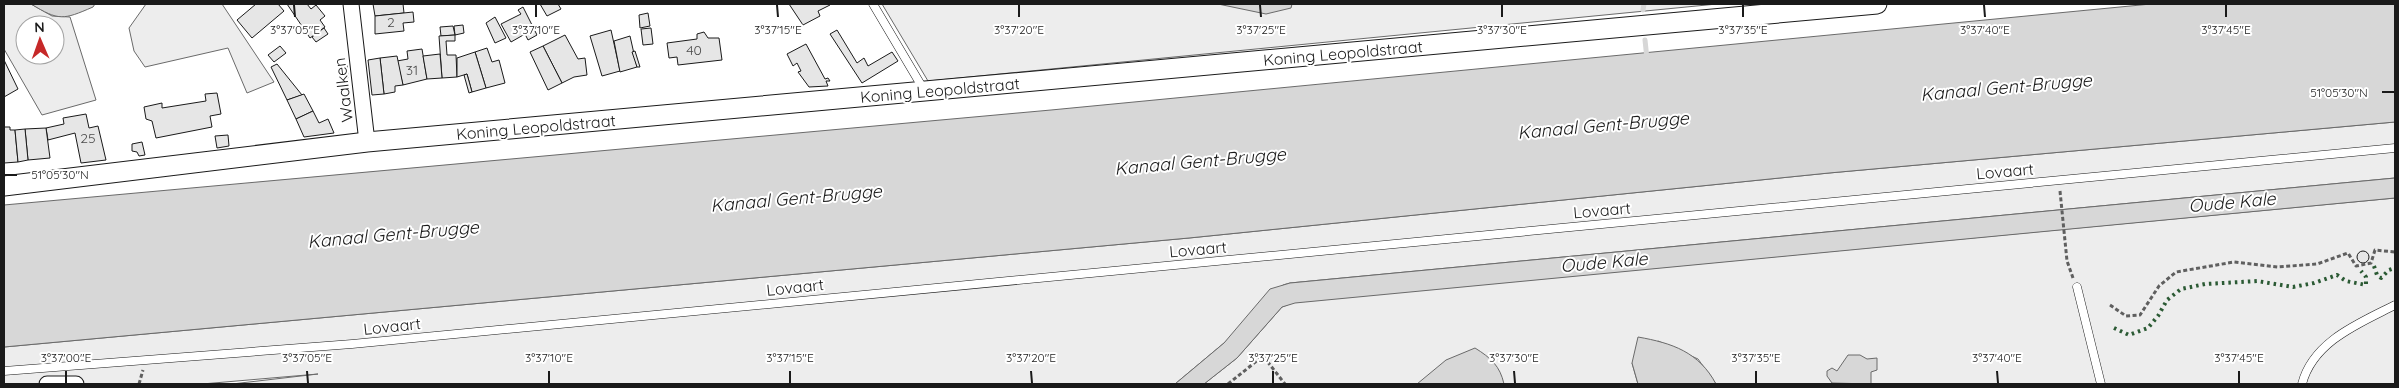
<svg xmlns="http://www.w3.org/2000/svg" width="2399" height="388" font-family="Quicksand,sans-serif">
  <rect width="100%" height="100%" fill="#fff"/>
  <g fill="#ededed" stroke="#6a6a6a" fill-rule="evenodd">
    <path d="M4 4H31L52 16 70 17 96 100 42 115 4 49ZM25 25H55V55H25Z"/>
    <polygon points="146,4 222,4 274,82 247,93 228,48 145,67 134,51 129,28"/>
    <polygon points="882,4 1717,4 928,81"/>
    <polygon points="2395,122 2395,178 1290,283 1283,285 1224,343 1175,384 232,384 318,374 202,384 4,384 4,347 1189,238 1829,173"/>
    <polygon points="2395,198 2395,384 1716,384 1698,359 1658,341 1632,363 1638,384 1204,384 1237,358 1282,307 1295,302"/>
  </g>
  <g fill="#d7d7d7" stroke="#6a6a6a">
    <path d="M31 4H95L93 7C63 20 59 21 31 4Z"/>
    <polygon points="1218,4 1292,4 1291,8 1266,14"/>
    <polygon points="2151,4 2395,4 2395,122 1829,173 1189,238 4,347 4,205 1051,110"/>
    <polygon points="2395,178 2395,198 1295,303 1282,307 1237,358 1204,384 1175,384 1224,343 1270,289 1290,283"/>
    <path d="M1638 337C1672 343 1699 352 1716 384H1638L1632 363Z"/>
    <path d="M1475 348C1491 358 1500 366 1504 384H1417L1446 360Z"/>
    <polygon points="1848,355 1860,355 1867,359 1877,358 1877,370 1871,372 1871,384 1832,383 1827,376 1827,371 1832,368 1837,371"/>
  </g>
  <g fill="none" stroke-linecap="round" stroke-linejoin="round">
    <g stroke="#d7d7d7" stroke-width="5">
      <polyline points="1643,10 1644,4"/>
      <polyline points="1645,40 1647,59"/>
    </g>
  </g>
  <g fill="#e6e6e6" stroke="#1a1a1a">
    <polygon points="256,4 278,4 284,11 252,38 237,20"/>
    <polygon points="287,4 307,4 311,9 316,5 325,16 320,20 325,27 310,38"/>
    <polygon points="373,4 403,4 404,13 375,16"/>
    <polygon points="540,4 558,4 561,9 547,16"/>
    <polygon points="789,4 829,4 830,5 818,11 820,16 803,25"/>
    <polygon points="523,7 537,35 528,40 525,34 511,42 501,24 521,14 518,10"/>
    <polygon points="413,12 414,22 403,23 404,31 375,34 375,16"/>
    <polygon points="648,13 650,26 640,28 639,15"/>
    <polygon points="495,17 506,38 495,43 486,23"/>
    <polygon points="463,25 464,33 455,35 454,26"/>
    <polygon points="453,26 455,35 441,36 440,27"/>
    <polygon points="324,28 328,34 316,42 312,37"/>
    <polygon points="651,28 653,44 643,45 641,29"/>
    <polygon points="611,30 620,71 602,76 590,36"/>
    <polygon points="837,30 857,63 864,58 868,66 892,52 898,61 862,83 830,34"/>
    <polygon points="704,32 708,38 719,38 722,60 678,65 677,57 669,58 667,43 697,39 697,34"/>
    <polygon points="455,35 455,41 446,41 447,55 456,55 457,77 442,78 439,36"/>
    <polygon points="565,35 578,59 585,58 587,75 574,77 562,83 543,46"/>
    <polygon points="630,36 637,67 620,72 614,41"/>
    <polygon points="806,44 825,79 828,78 830,81 826,81 828,86 809,87 798,72 801,71 797,63 793,66 787,54"/>
    <polygon points="280,46 286,53 274,62 268,55"/>
    <polygon points="543,46 562,83 548,90 530,52"/>
    <polygon points="487,48 492,62 499,60 505,83 486,88 475,52"/>
    <polygon points="422,49 427,79 403,85 397,61 408,59 407,51"/>
    <polygon points="635,51 640,67 637,67 632,52"/>
    <polygon points="475,52 486,88 472,92 467,74 457,77 457,58"/>
    <polygon points="440,54 442,78 427,79 423,56"/>
    <polygon points="397,56 403,85 395,86 395,92 384,94 380,58"/>
    <polygon points="380,58 384,94 372,95 368,60"/>
    <polygon points="4,60 18,89 4,97"/>
    <polygon points="277,64 302,95 287,100 271,67"/>
    <polygon points="347,65 348,78 340,79 339,66"/>
    <polygon points="467,74 472,92 469,93 464,75"/>
    <polygon points="217,93 221,114 210,116 212,127 156,138 152,121 146,119 144,107 162,103 162,108 206,101 205,94"/>
    <polygon points="304,94 313,111 296,119 287,100"/>
    <polygon points="313,111 319,123 328,119 334,133 304,137 296,119"/>
    <polygon points="86,114 89,128 98,126 106,160 81,163 75,133 48,140 46,128 64,124 63,118"/>
    <polygon points="4,127 10,127 10,130 15,130 18,162 4,163"/>
    <polygon points="46,128 50,158 28,160 25,129"/>
    <polygon points="25,129 28,160 18,162 15,130"/>
    <polygon points="228,135 229,146 217,148 215,136"/>
    <polygon points="142,142 145,155 139,156 137,152 132,151 132,144"/>
    <circle cx="2363" cy="257" r="6"/>
  </g>
  <g fill="none" stroke-linecap="round" stroke-linejoin="round">
    <defs>
      <g id="service">
        <polyline points="873,4 924,90"/>
        <polyline points="2077,287 2101,384"/>
        <polyline points="4,371 352,344 2395,148"/>
        <path d="M2302 384C2313 341 2360 323 2395 305"/>
      </g>
      <g id="minor">
        <polyline points="351,4 367,142"/>
        <polyline points="47,384 76,384"/>
      </g>
      <polyline id="tertiary" points="4,186 367,142 1877,4"/>
    </defs>
    <use href="#service" stroke="#1a1a1a" stroke-width="9"/>
    <use href="#minor" stroke="#1a1a1a" stroke-width="17"/>
    <use href="#tertiary" stroke="#1a1a1a" stroke-width="21"/>
    <g stroke="#5f5f5f" stroke-width="3" stroke-dasharray="4 2.5" stroke-linecap="butt">
      <polyline points="2060,191 2067,261 2073,278"/>
      <polyline points="2110,305 2126,316 2140,315 2159,286 2176,272 2234,262 2278,267 2317,264 2348,253 2356,266 2371,263 2375,250 2395,252"/>
      <polyline points="139,384 143,370"/>
      <polyline points="1228,384 1263,356 1285,384"/>
    </g>
    <use href="#service" stroke="#fff" stroke-width="8"/>
    <use href="#minor" stroke="#fff" stroke-width="15"/>
    <use href="#tertiary" stroke="#fff" stroke-width="19"/>
    <g stroke="#2b5a34" stroke-width="4" stroke-dasharray="2.5 4" stroke-linecap="butt">
      <polyline points="2374,266 2377,275 2381,278 2389,270 2395,268"/>
      <polyline points="2114,328 2129,335 2148,328 2158,316 2167,300 2181,289 2205,284 2257,281 2293,287 2314,283 2337,275 2346,281 2366,285 2366,277 2361,271"/>
    </g>
  </g>
  <path fill="none" stroke="#1a1a1a" stroke-width="2" d="M294 5 295 17M536 5V17M777 5 778 17M1019 5V17M1260 5 1261 17M1502 5V17M1743 5V17M1984 5 1985 17M2226 5V17M2382 92H2394M5 175H17M66 371V383M307 371 308 383M549 371V383M790 371V383M1031 371 1032 383M1273 371V383M1514 371 1515 383M1756 371V383M1997 371 1998 383M2239 371V383"/>
  <g text-anchor="middle" dominant-baseline="central" stroke-width="4" stroke-linejoin="round" paint-order="stroke">
    <g font-size="14" fill="#4d4d4d">
      <text x="391" y="22">2</text>
      <text x="694" y="50">40</text>
      <text x="412" y="70">31</text>
      <text x="88" y="138">25</text>
    </g>
    <g font-size="16" fill="#1a1a1a" stroke="#fff">
      <text transform="translate(1343 53) rotate(-5)">Koning Leopoldstraat</text>
      <text transform="translate(343 90) rotate(-97)">Waalken</text>
      <text transform="translate(940 90) rotate(-5)">Koning Leopoldstraat</text>
      <text transform="translate(536 127) rotate(-5)">Koning Leopoldstraat</text>
      <text transform="translate(2005 171) rotate(-5)">Lovaart</text>
      <text transform="translate(1602 210) rotate(-5)">Lovaart</text>
      <text transform="translate(1198 249) rotate(-5)">Lovaart</text>
      <text transform="translate(795 287) rotate(-6)">Lovaart</text>
      <text transform="translate(392 326) rotate(-6)">Lovaart</text>
    </g>
    <g font-size="18" font-style="italic" fill="#1a1a1a" stroke="#fff">
      <text transform="translate(2006 87) rotate(-5)">Kanaal Gent-Brugge</text>
      <text transform="translate(1603 125) rotate(-5)">Kanaal Gent-Brugge</text>
      <text transform="translate(1200 161) rotate(-5)">Kanaal Gent-Brugge</text>
      <text transform="translate(796 198) rotate(-5)">Kanaal Gent-Brugge</text>
      <text transform="translate(2232 202) rotate(-5)">Oude Kale</text>
      <text transform="translate(393 234) rotate(-5)">Kanaal Gent-Brugge</text>
      <text transform="translate(1604 262) rotate(-5)">Oude Kale</text>
    </g>
  </g>
  <g font-size="12" text-anchor="middle" fill="#1a1a1a" stroke="#fff" stroke-width="4" stroke-linejoin="round" paint-order="stroke">
    <text x="295" y="34">3°37'05"E</text>
    <text x="536" y="34">3°37'10"E</text>
    <text x="778" y="34">3°37'15"E</text>
    <text x="1019" y="34">3°37'20"E</text>
    <text x="1261" y="34">3°37'25"E</text>
    <text x="1502" y="34">3°37'30"E</text>
    <text x="1743" y="34">3°37'35"E</text>
    <text x="1985" y="34">3°37'40"E</text>
    <text x="2226" y="34">3°37'45"E</text>
    <text x="2339" y="97">51°05'30"N</text>
    <text x="60" y="179">51°05'30"N</text>
    <text x="66" y="362">3°37'00"E</text>
    <text x="307" y="362">3°37'05"E</text>
    <text x="549" y="362">3°37'10"E</text>
    <text x="790" y="362">3°37'15"E</text>
    <text x="1031" y="362">3°37'20"E</text>
    <text x="1273" y="362">3°37'25"E</text>
    <text x="1514" y="362">3°37'30"E</text>
    <text x="1756" y="362">3°37'35"E</text>
    <text x="1997" y="362">3°37'40"E</text>
    <text x="2239" y="362">3°37'45"E</text>
  </g>
  <rect width="2399" height="388" fill="none" stroke="#1a1a1a" stroke-width="10"/>
  <g transform="translate(40 40) rotate(358)"><circle r="24" fill="#ffffff" stroke="#a3a3a3"/>
  <path d="M0-4L9 19L0 12L-9 19Z" fill="#c62828"/>
  <text y="-8" font-size="14" font-weight="bold" text-anchor="middle" fill="#1a1a1a">N</text>
  </g>
</svg>
